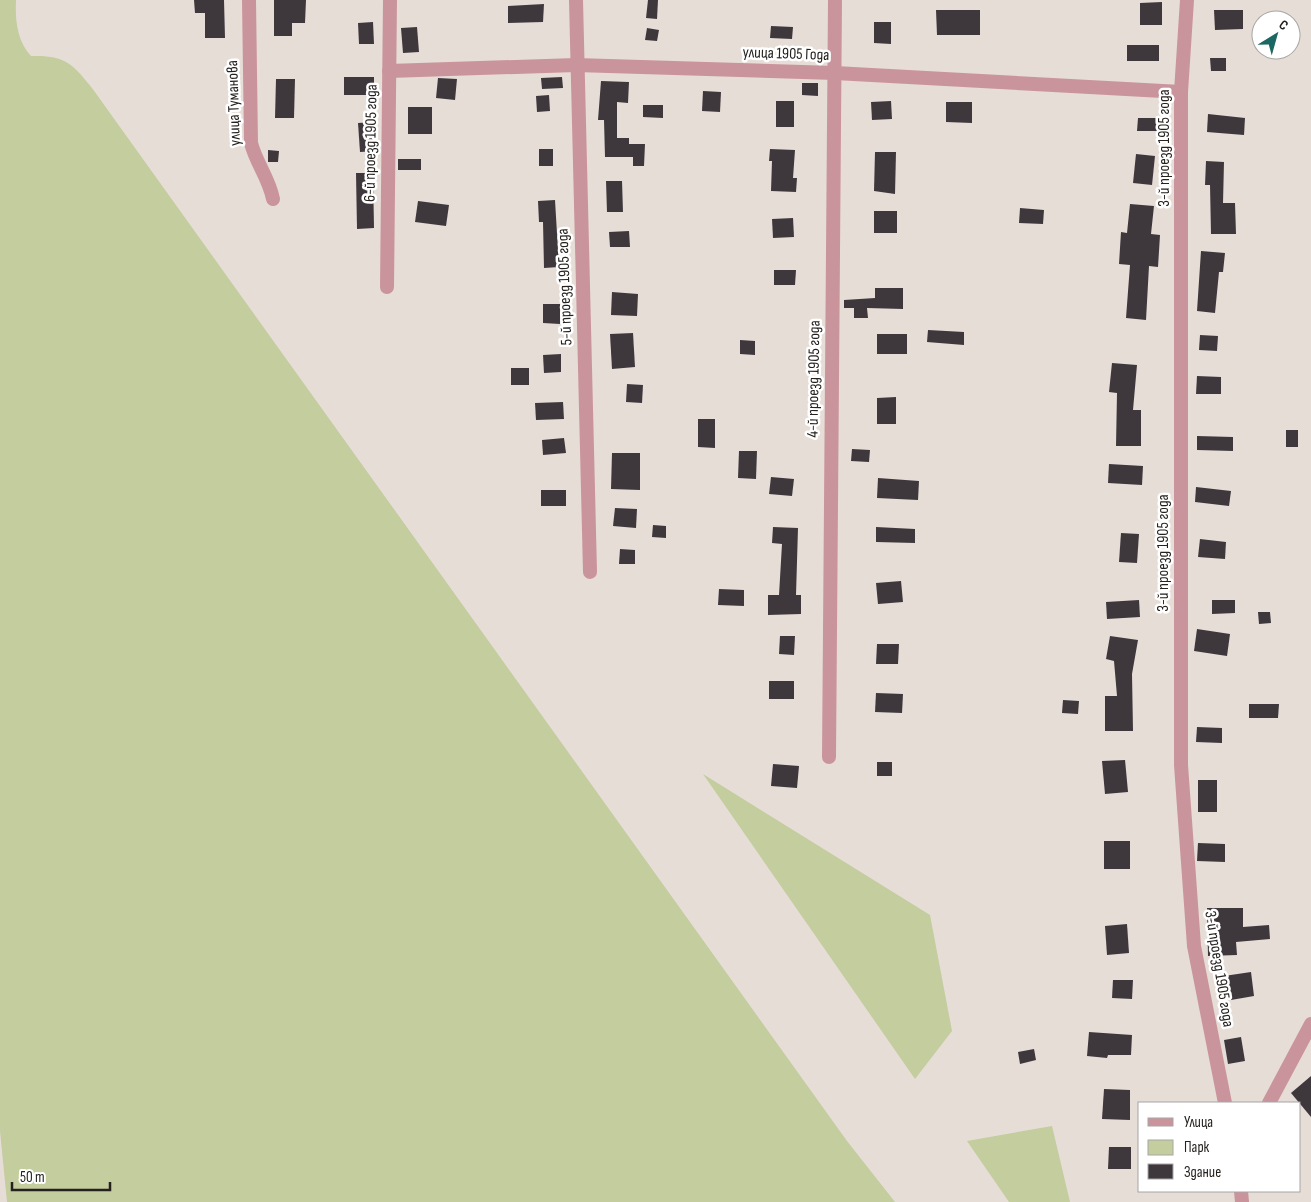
<svg xmlns="http://www.w3.org/2000/svg" width="1311" height="1202" font-family="'Sofia Sans Condensed',sans-serif">
  <rect width="100%" height="100%" fill="#e6ddd7"/>
  <g fill="#c3cd9e">
    <path d="M0 0H16C15 20 17 41 31 56 65 55 72 63 92 88L847 1141 895 1202H7L0 1131Z"/>
    <polygon points="703,774 930,915 952,1031 915,1079"/>
    <polygon points="1052,1126 1070,1202 1009,1202 967,1141"/>
  </g>
  <g fill="#3e383d">
    <polygon points="194,0 224,0 225,38 205,38 205,13 195,13"/>
    <polygon points="274,0 306,0 305,23 292,23 292,36 274,36"/>
    <polygon points="648,0 658,0 657,19 646,18"/>
    <polygon points="1162,2 1162,25 1140,25 1140,3"/>
    <polygon points="544,4 543,22 508,23 508,6"/>
    <polygon points="936,10 980,10 980,35 937,35"/>
    <polygon points="1214,10 1243,10 1243,29 1215,30"/>
    <polygon points="373,22 374,44 359,44 358,23"/>
    <polygon points="874,22 891,22 891,44 874,43"/>
    <polygon points="771,26 793,27 792,39 770,38"/>
    <polygon points="417,27 419,52 403,53 401,28"/>
    <polygon points="647,28 659,30 657,41 645,40"/>
    <rect x="1127" y="45" width="32" height="16"/>
    <polygon points="1210,58 1226,58 1226,71 1211,71"/>
    <rect x="344" y="77" width="30" height="18"/>
    <polygon points="562,77 563,88 542,89 541,78"/>
    <polygon points="438,78 457,79 455,100 436,98"/>
    <polygon points="276,79 295,79 294,118 275,118"/>
    <polygon points="601,81 629,82 628,103 617,102 617,138 629,138 629,144 645,144 644,166 633,166 633,157 605,157 604,120 598,120"/>
    <polygon points="802,83 818,83 818,96 802,95"/>
    <polygon points="703,91 721,92 720,112 702,111"/>
    <polygon points="549,95 550,111 537,112 536,96"/>
    <rect x="776" y="101" width="18" height="26"/>
    <polygon points="891,101 892,119 872,120 871,102"/>
    <polygon points="946,102 972,102 972,123 946,122"/>
    <polygon points="643,105 663,105 663,118 643,117"/>
    <rect x="408" y="107" width="24" height="27"/>
    <polygon points="1208,114 1245,118 1244,135 1207,132"/>
    <polygon points="1138,118 1159,118 1158,131 1137,131"/>
    <polygon points="373,122 375,151 360,152 358,123"/>
    <rect x="539" y="149" width="14" height="17"/>
    <polygon points="770,149 795,150 793,178 797,178 796,192 771,191 772,161 769,161"/>
    <polygon points="268,150 279,151 278,162 268,162"/>
    <polygon points="875,152 896,152 895,194 874,191"/>
    <polygon points="1136,154 1155,156 1152,185 1133,183"/>
    <rect x="398" y="159" width="23" height="11"/>
    <polygon points="1206,161 1224,162 1223,203 1235,203 1236,234 1211,234 1210,185 1205,185"/>
    <polygon points="356,173 373,173 374,228 357,229"/>
    <polygon points="606,181 622,181 623,212 607,212"/>
    <polygon points="555,200 559,267 544,268 543,222 539,222 538,201"/>
    <polygon points="418,201 449,205 446,226 415,222"/>
    <polygon points="1130,204 1154,206 1151,234 1160,235 1158,267 1149,266 1146,320 1126,318 1130,265 1119,264 1121,232 1127,233"/>
    <polygon points="1020,208 1044,210 1043,224 1019,223"/>
    <rect x="874" y="211" width="23" height="22"/>
    <polygon points="793,218 794,237 773,238 772,219"/>
    <polygon points="629,231 630,247 610,247 609,232"/>
    <polygon points="1201,251 1225,253 1223,272 1219,272 1215,313 1197,311"/>
    <polygon points="774,270 796,270 795,285 774,285"/>
    <polygon points="875,288 903,288 903,309 867,308 868,318 854,318 854,308 844,308 844,300 875,298"/>
    <polygon points="612,292 638,294 637,316 611,315"/>
    <polygon points="543,304 560,304 560,324 543,323"/>
    <polygon points="928,330 964,332 964,345 927,342"/>
    <polygon points="633,333 635,367 612,369 610,334"/>
    <rect x="877" y="334" width="30" height="20"/>
    <polygon points="1200,335 1218,336 1217,351 1199,350"/>
    <polygon points="740,340 755,341 755,355 740,354"/>
    <polygon points="561,354 561,372 544,373 543,355"/>
    <polygon points="1112,363 1137,365 1133,410 1141,410 1141,446 1116,446 1117,393 1109,392"/>
    <rect x="511" y="368" width="18" height="17"/>
    <polygon points="1197,376 1221,377 1221,394 1196,394"/>
    <polygon points="627,384 643,385 642,403 626,402"/>
    <polygon points="896,397 896,424 877,424 877,398"/>
    <polygon points="563,402 564,419 536,420 535,403"/>
    <polygon points="698,419 715,419 715,448 698,447"/>
    <rect x="1286" y="430" width="12" height="17"/>
    <polygon points="1197,436 1233,437 1233,451 1197,450"/>
    <polygon points="564,438 566,453 543,455 542,440"/>
    <polygon points="852,449 870,450 869,462 851,461"/>
    <polygon points="739,451 757,451 756,479 738,478"/>
    <polygon points="612,453 640,453 640,490 611,489"/>
    <polygon points="1109,464 1143,466 1142,485 1108,483"/>
    <polygon points="771,477 794,479 792,496 769,494"/>
    <polygon points="878,478 919,481 918,500 877,498"/>
    <polygon points="1196,487 1231,491 1229,506 1195,502"/>
    <rect x="541" y="490" width="25" height="16"/>
    <polygon points="615,508 637,509 636,528 613,526"/>
    <polygon points="653,525 666,526 666,538 652,537"/>
    <polygon points="773,527 798,528 796,595 801,595 801,614 768,615 768,595 779,595 782,544 772,543"/>
    <polygon points="876,527 915,529 915,543 876,542"/>
    <polygon points="1121,533 1139,534 1137,563 1119,562"/>
    <polygon points="1200,539 1226,542 1225,559 1198,557"/>
    <polygon points="620,549 635,550 635,564 619,564"/>
    <polygon points="901,581 903,602 878,604 876,583"/>
    <polygon points="719,589 744,590 744,606 718,605"/>
    <polygon points="1139,600 1140,617 1107,619 1106,602"/>
    <polygon points="1212,600 1235,600 1235,613 1212,614"/>
    <polygon points="1258,612 1270,612 1271,623 1259,624"/>
    <polygon points="1197,629 1230,634 1227,656 1194,651"/>
    <polygon points="780,636 795,636 794,655 779,654"/>
    <polygon points="1110,636 1138,640 1132,674 1133,731 1105,731 1105,696 1117,696 1114,661 1106,659"/>
    <polygon points="877,644 899,644 898,664 876,664"/>
    <rect x="769" y="681" width="25" height="18"/>
    <polygon points="876,693 903,694 902,713 875,712"/>
    <polygon points="1063,700 1079,701 1078,714 1062,713"/>
    <polygon points="1249,704 1279,704 1278,718 1249,718"/>
    <polygon points="1197,727 1222,728 1222,743 1196,742"/>
    <polygon points="1125,760 1128,792 1105,794 1102,761"/>
    <rect x="877" y="762" width="15" height="14"/>
    <polygon points="773,764 799,766 797,788 771,786"/>
    <rect x="1198" y="780" width="19" height="32"/>
    <rect x="1104" y="841" width="26" height="28"/>
    <polygon points="1198,843 1225,844 1225,862 1197,861"/>
    <polygon points="1207,908 1243,908 1243,927 1269,925 1270,939 1236,942 1237,955 1208,956"/>
    <polygon points="1127,924 1129,953 1107,955 1105,926"/>
    <polygon points="1251,972 1254,996 1231,1000 1231,996 1227,996 1224,976"/>
    <polygon points="1113,980 1133,980 1132,999 1112,998"/>
    <polygon points="1089,1032 1132,1035 1131,1055 1108,1055 1107,1058 1087,1056"/>
    <polygon points="1241,1037 1245,1061 1228,1064 1224,1040"/>
    <polygon points="1034,1049 1036,1060 1020,1064 1018,1052"/>
    <polygon points="1311,1076 1311,1117 1291,1093"/>
    <polygon points="1104,1089 1130,1090 1130,1120 1102,1119"/>
    <polygon points="1109,1147 1131,1147 1131,1169 1108,1169"/>
  </g>
  <g fill="none" stroke-linecap="round" stroke-linejoin="round">
    <g stroke="#ca949c" stroke-width="14">
      <path d="M249 0 251 143C256 163 269 178 273 199"/>
      <polyline points="576,0 590,572"/>
      <polyline points="1187,0 1181,92 1181,765 1194,946 1225,1103"/>
      <polyline points="389,71 576,65 835,73 1181,92"/>
      <polyline points="387,287 390,0"/>
      <polyline points="829,757 835,0"/>
      <polyline points="1269,1103 1311,1024"/>
      <polyline points="1241,1191 1242,1202"/>
    </g>
  </g>
  <g text-anchor="middle" dominant-baseline="central" stroke-width="5" stroke-linejoin="round" paint-order="stroke">
    <g font-size="16" fill="#24211e" stroke="#fff">
      <text transform="translate(786 54) rotate(2)">улица 1905 Года</text>
      <text transform="translate(234 103) rotate(-92)">улица Туманова</text>
      <text transform="translate(371 143) rotate(-89)">6-й проезд 1905 года</text>
      <text transform="translate(1164 148) rotate(-90)">3-й проезд 1905 года</text>
      <text transform="translate(565 287) rotate(-92)">5-й проезд 1905 года</text>
      <text transform="translate(814 379) rotate(-89)">4-й проезд 1905 года</text>
      <text transform="translate(1163 553) rotate(-90)">3-й проезд 1905 года</text>
      <text transform="translate(1219 969) rotate(81)">3-й проезд 1905 года</text>
    </g>
  </g>
  <rect x="1138" y="1102" width="162" height="90" fill="#ffffff" stroke="#a7a6a5"/>
  <rect x="1148" y="1118" width="25" height="8" fill="#ca949c" stroke="#a7a6a5"/>
  <text x="1184" y="1127" font-size="15" fill="#24211e">Улица</text>
  <rect x="1148" y="1140" width="25" height="15" fill="#c3cd9e" stroke="#a7a6a5"/>
  <text x="1184" y="1152" font-size="15" fill="#24211e">Парк</text>
  <rect x="1148" y="1164" width="25" height="15" fill="#3e383d" stroke="#a7a6a5"/>
  <text x="1184" y="1177" font-size="15" fill="#24211e">Здание</text>
  <g transform="translate(1276 35) rotate(37)"><circle r="24" fill="#ffffff" stroke="#a7a6a5"/>
  <path d="M0-4L9 19L0 12L-9 19Z" fill="#1a6763"/>
  <text y="-8" font-size="14" font-weight="bold" text-anchor="middle" fill="#24211e">С</text>
  </g>
  <path d="M12 1182v8h98v-8" fill="none" stroke="#24211e" stroke-width="2.5"/>
  <text x="20" y="1182" font-size="15" fill="#24211e" stroke="#ffffff" stroke-width="4" paint-order="stroke">50 m</text>
</svg>
